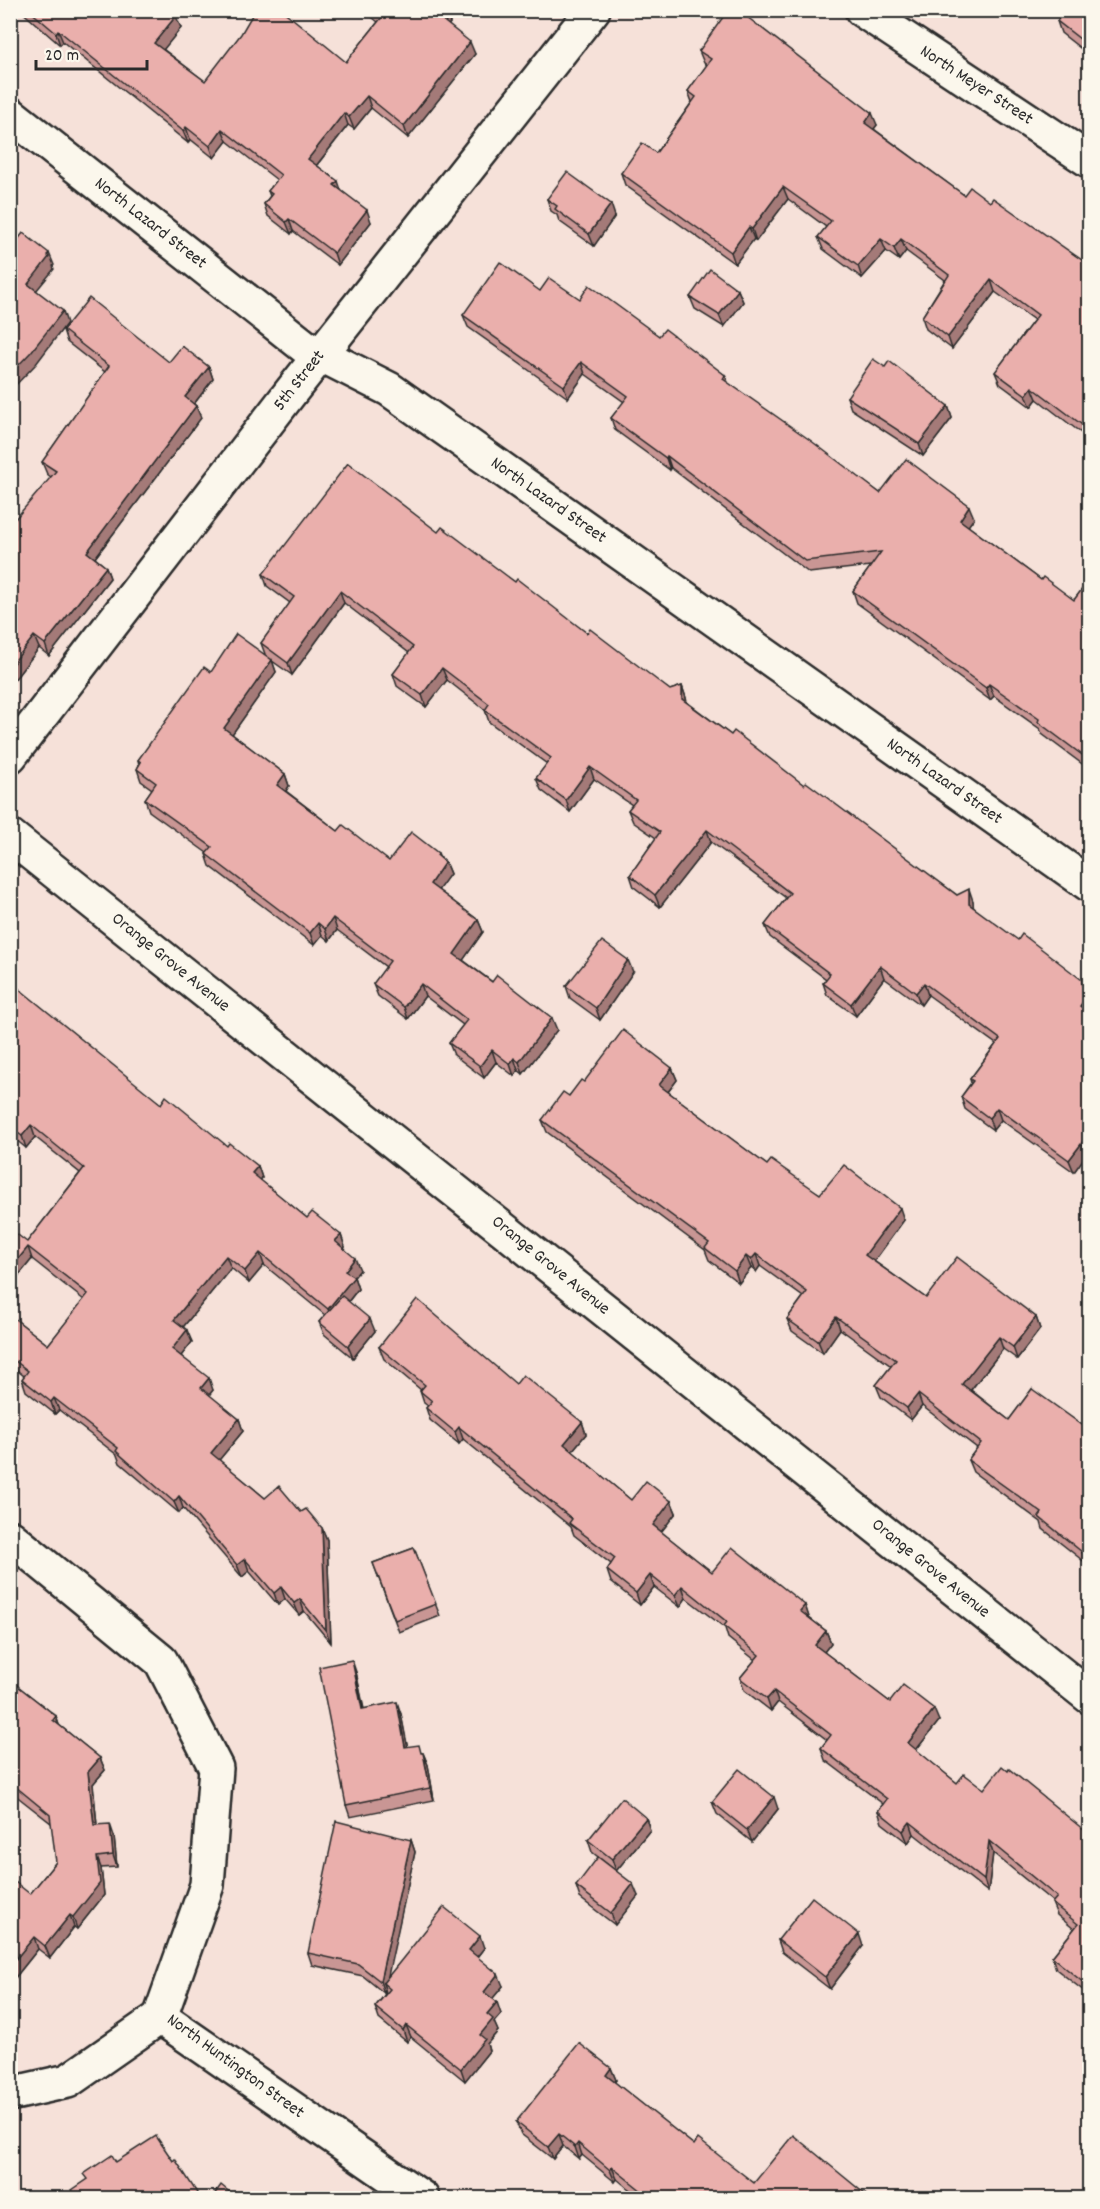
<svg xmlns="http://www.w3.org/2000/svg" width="1100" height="2209" font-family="Dekko,sans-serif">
  <rect width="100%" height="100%" fill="#f6e1d9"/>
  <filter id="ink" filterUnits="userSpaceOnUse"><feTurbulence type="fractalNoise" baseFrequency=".0167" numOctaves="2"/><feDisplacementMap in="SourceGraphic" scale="12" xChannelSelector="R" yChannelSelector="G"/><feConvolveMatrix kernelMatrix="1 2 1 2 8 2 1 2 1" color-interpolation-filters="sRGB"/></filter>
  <g filter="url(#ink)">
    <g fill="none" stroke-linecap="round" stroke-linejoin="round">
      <defs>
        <g id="minor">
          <polyline points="862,10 1090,161"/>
          <polyline points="10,114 304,346 389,389 1090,885"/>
          <polyline points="10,756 290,393 593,10"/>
          <polyline points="10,836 1090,1697"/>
          <polyline points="10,1537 161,1661 216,1768 207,1885 160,2017 422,2198"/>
          <polyline points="10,2094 68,2081 160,2017"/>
        </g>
      </defs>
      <use href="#minor" stroke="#2b2b2b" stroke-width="38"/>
      <use href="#minor" stroke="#fbf7ec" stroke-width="33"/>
    </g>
    <g fill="#c99694" stroke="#2b2b2b" stroke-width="1.5">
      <polygon points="20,10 170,10 181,28 163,49 205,81 346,62 378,22 363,10 446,10 446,11 450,23 448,25 475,54 408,138 371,108 354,129 348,125 317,165 371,222 338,265 293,231 291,234 268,216 264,204 270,196 268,191 277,180 227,141 214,158 190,139 188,143 63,42 60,45"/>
      <polygon points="1049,10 1089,10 1089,55 1061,33 1057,21 1059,18"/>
      <polygon points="699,51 877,125 874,129 964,195 990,202 1089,265 1089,439 1037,399 1031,407 1000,384 995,372 1034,320 995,292 952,349 926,329 922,317 945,280 906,251 899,260 886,251 862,278 823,249 818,237 826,227 788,199 756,241 754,239 735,264 625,185 621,173 656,153 692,102 688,91 707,65 704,63"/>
      <polygon points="547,199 615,216 594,246 559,221 557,215 551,211"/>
      <polygon points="738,290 743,302 724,327 695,309 690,297"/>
      <polygon points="540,291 580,299 659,336 725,375 728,383 880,493 974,518 968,526 1041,580 1074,600 1089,580 1089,769 1042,734 1040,729 994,696 990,700 857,603 853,591 871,566 809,573 671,468 670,470 615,430 611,418 624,402 585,374 568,398 468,327 463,315"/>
      <polygon points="63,330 169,362 209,367 213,379 194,404 196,406 201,418 95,558 106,567 110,578 49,656 39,648 11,684 51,477 47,474 42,462 105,372 67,342"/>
      <polygon points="847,397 948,406 952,418 923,456 851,409"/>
      <polygon points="438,532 515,582 587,633 670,690 682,686 686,698 687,702 731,735 804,785 957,895 973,901 973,907 1089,1010 1088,1012 1089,1013 1089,1151 1074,1172 1001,1120 993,1130 965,1109 961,1097 971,1083 970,1079 996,1044 928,995 921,1005 884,978 856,1016 827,995 823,983 826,979 770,937 765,925 786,898 711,842 660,907 634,887 630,875 656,838 633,822 628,810 632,805 594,779 570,812 541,790 536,778 547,764 489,722 485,710 447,680 426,707 397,686 393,674 409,653 344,603 292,675 272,661 276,672 232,734 285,774 289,786 286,791 338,831 389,861 438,853 440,857 445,862 450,874 438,890 478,920 483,932 463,960 557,1030 523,1074 518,1070 514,1076 496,1062 484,1078 454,1055 449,1043 463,1025 425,996 408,1019 378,996 373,984 386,967 337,930 329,941 322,935 314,945 210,866 206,854 207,853 149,811 145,799 152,789 141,781 137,769 139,765 138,760 211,672 265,654 261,643 290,603 267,586 263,574"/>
      <polygon points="633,972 600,1020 570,998 566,986"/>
      <polygon points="10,995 161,1104 258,1166 262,1178 260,1180 307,1218 341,1235 345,1247 344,1248 360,1270 354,1277 358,1289 348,1302 375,1331 353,1358 324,1334 319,1322 325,1315 264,1265 249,1283 231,1268 183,1327 192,1342 181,1356 213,1390 209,1395 239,1419 243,1431 219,1460 265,1498 301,1512 322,1528 327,1540 331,1643 304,1611 299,1615 285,1599 278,1605 249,1571 242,1577 183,1508 179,1513 120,1463 117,1455 59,1410 55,1414 26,1391 22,1379 24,1376 10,1365 10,1315 48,1345 84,1300 32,1259 10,1286 27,1242 80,1173 35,1137 26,1148 10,1135"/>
      <polygon points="672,1068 677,1080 668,1092 767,1165 820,1194 904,1220 874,1261 926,1298 1036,1317 1040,1329 1017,1359 1003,1349 971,1390 1009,1420 1032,1389 1087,1564 1043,1529 1041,1522 973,1472 968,1460 977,1448 922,1406 911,1420 881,1397 876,1385 891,1366 840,1329 823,1353 792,1331 787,1319 803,1297 760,1266 756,1272 751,1268 739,1283 709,1260 705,1250 547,1132 542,1120 584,1082"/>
      <polygon points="379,1347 516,1384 582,1422 586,1434 572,1451 631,1500 671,1501 676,1513 661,1532 712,1572 805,1605 809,1618 826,1631 831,1643 824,1652 890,1702 939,1721 916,1750 957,1783 984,1789 1089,1834 1089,1995 1056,1969 1052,1957 1074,1929 1057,1915 1052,1903 1053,1902 993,1853 988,1892 914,1834 908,1843 882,1823 878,1811 883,1804 825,1760 821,1748 827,1740 778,1702 771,1711 744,1690 740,1678 755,1660 728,1638 725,1628 686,1598 680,1607 654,1587 640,1605 611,1582 607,1570 611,1564 574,1535 571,1527 463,1439 459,1444 430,1420 426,1408 428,1406 424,1403 420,1391 421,1390 384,1359"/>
      <polygon points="414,1548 440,1616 399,1632 373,1563"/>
      <polygon points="356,1672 364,1709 401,1714 407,1747 422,1753 423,1753 428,1765 434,1800 350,1817 346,1805"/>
      <polygon points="10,1680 56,1716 59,1725 100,1758 105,1770 93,1784 97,1825 114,1836 117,1867 101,1868 104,1895 77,1929 74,1927 50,1958 38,1949 10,1984 30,1894 56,1862 52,1824 10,1791"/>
      <polygon points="712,1802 778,1809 752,1842 717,1814"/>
      <polygon points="646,1818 650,1830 616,1871 638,1896 615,1925 580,1898 576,1886 616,1871 592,1852 588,1840"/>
      <polygon points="411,1840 415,1852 387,1977 484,1948 477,1957 503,1986 492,1999 501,2014 494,2022 498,2031 487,2044 489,2051 465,2081 411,2037 407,2042 379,2019 375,2007 386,1993 385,1989 384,1993 363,1976 312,1965 308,1953"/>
      <polygon points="778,1940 863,1946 830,1989 782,1952"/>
      <polygon points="611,2068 616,2080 614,2082 694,2145 754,2183 871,2199 641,2199 617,2179 615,2182 582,2155 579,2159 563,2146 553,2159 521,2134 516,2122"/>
    </g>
    <g fill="#a47a78" stroke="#2b2b2b" stroke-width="1.5">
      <polygon points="439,10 446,10 446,11 450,23 444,30 440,18"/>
      <polygon points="176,16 181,28 159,55 154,43"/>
      <polygon points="58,30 63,42 60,45 56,33"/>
      <polygon points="470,42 475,54 408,138 404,126"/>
      <polygon points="367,96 371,108 354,129 349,117"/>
      <polygon points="344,113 348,125 312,171 308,159"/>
      <polygon points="872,113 877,125 869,135 865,123"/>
      <polygon points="186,127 190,139 188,143 183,131"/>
      <polygon points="222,129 227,141 214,158 210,146"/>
      <polygon points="338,181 342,193 334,185"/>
      <polygon points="783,187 788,199 756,241 752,229"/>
      <polygon points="611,204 615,216 594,246 589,234"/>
      <polygon points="367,210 371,222 338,265 334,253"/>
      <polygon points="289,219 293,231 291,234 286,222"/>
      <polygon points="749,227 754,239 735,264 731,252"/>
      <polygon points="881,239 886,251 862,278 858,266"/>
      <polygon points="901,239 906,251 899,260 894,248"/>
      <polygon points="49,253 54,265 53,266 54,269 32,296 28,284"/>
      <polygon points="991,280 995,292 952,349 948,337"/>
      <polygon points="738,290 743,302 724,327 719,315"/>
      <polygon points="63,311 67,323 36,364 10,391 10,374"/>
      <polygon points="581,362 585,374 568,398 564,386"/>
      <polygon points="209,367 213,379 190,409 185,397"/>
      <polygon points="725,375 730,387 723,379"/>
      <polygon points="1032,387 1037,399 1031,407 1026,395"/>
      <polygon points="196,406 201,418 91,563 87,552"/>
      <polygon points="948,406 952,418 923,456 919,444"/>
      <polygon points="667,456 671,468 670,470 666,458"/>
      <polygon points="969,506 974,518 964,532 960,520"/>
      <polygon points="106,567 110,578 49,656 45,644"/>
      <polygon points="340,591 344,603 292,675 288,663"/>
      <polygon points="34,636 39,648 11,684 10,667"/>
      <polygon points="272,660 276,672 228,740 224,728"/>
      <polygon points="442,668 447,680 426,707 422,695"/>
      <polygon points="989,684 994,696 990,700 986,688"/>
      <polygon points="682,686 686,698 687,711 682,699"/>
      <polygon points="590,767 594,779 570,812 566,800"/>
      <polygon points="285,774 289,786 282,797 277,785"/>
      <polygon points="707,830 711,842 660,907 655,895"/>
      <polygon points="445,862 450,874 434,896 430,884"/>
      <polygon points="969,889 973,901 974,916 969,904"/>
      <polygon points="333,918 337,930 329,941 325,929"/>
      <polygon points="478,920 483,932 459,966 454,954"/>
      <polygon points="318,923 322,935 314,945 310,933"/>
      <polygon points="628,960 633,972 600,1020 596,1008"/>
      <polygon points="880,966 884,978 856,1016 851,1004"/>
      <polygon points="924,983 928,995 921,1005 916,993"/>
      <polygon points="421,984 425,996 408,1019 404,1007"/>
      <polygon points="1089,993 1089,1010 1084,1018 1080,1006"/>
      <polygon points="552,1018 557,1030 523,1074 519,1062"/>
      <polygon points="492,1050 496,1062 484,1078 480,1066"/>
      <polygon points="514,1058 518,1070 514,1076 510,1064"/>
      <polygon points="672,1068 677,1080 664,1097 659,1085"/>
      <polygon points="997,1108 1001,1120 993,1130 989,1118"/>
      <polygon points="31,1125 35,1137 26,1148 22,1136"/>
      <polygon points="1088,1135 1089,1139 1089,1151 1074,1172 1069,1160"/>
      <polygon points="258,1166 262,1178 256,1185 252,1173"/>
      <polygon points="900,1208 904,1220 870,1267 865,1255"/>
      <polygon points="341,1235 345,1247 340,1253 335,1241"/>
      <polygon points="28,1247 32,1259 10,1286 10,1269"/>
      <polygon points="260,1253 264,1265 249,1283 245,1271"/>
      <polygon points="756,1254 760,1266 756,1272 751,1260"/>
      <polygon points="226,1256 231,1268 179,1332 174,1320"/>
      <polygon points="746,1256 751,1268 739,1283 735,1271"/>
      <polygon points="355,1258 360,1270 349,1283 345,1271"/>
      <polygon points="354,1277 358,1289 333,1321 328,1309"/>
      <polygon points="836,1317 840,1329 823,1353 818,1341"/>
      <polygon points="1036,1317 1040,1329 1017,1359 1013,1347"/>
      <polygon points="370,1319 375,1331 353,1358 348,1346"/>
      <polygon points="187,1330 192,1342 177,1361 172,1349"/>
      <polygon points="999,1337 1003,1349 966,1396 962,1384"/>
      <polygon points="209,1378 213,1390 205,1400 201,1388"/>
      <polygon points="918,1394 922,1406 911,1420 907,1408"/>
      <polygon points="54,1398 59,1410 55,1414 51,1402"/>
      <polygon points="239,1419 243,1431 215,1465 211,1453"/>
      <polygon points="582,1422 586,1434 568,1456 564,1444"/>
      <polygon points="459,1427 463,1439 459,1444 455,1432"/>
      <polygon points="179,1496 183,1508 179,1513 174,1502"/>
      <polygon points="671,1501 676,1513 657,1537 653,1525"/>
      <polygon points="322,1528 327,1540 331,1643 326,1631"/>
      <polygon points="1089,1542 1089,1560 1087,1564 1082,1552"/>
      <polygon points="245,1559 249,1571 242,1577 237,1565"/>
      <polygon points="650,1575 654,1587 640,1605 636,1593"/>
      <polygon points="682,1586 686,1598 680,1607 675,1595"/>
      <polygon points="281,1587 285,1599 278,1605 274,1593"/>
      <polygon points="300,1599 304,1611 299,1615 294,1603"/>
      <polygon points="805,1605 809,1617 804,1623 800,1611"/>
      <polygon points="826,1631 831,1643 820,1657 815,1645"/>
      <polygon points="352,1660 356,1672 366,1721 362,1709"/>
      <polygon points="774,1691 778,1702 771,1711 767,1699"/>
      <polygon points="397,1702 401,1714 410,1759 405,1747"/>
      <polygon points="934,1709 939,1721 912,1755 908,1743"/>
      <polygon points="56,1716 60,1728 53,1720"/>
      <polygon points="423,1753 428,1765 434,1800 430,1788"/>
      <polygon points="100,1758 105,1770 93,1784 98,1837 94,1825 88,1772"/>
      <polygon points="774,1797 778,1809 752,1842 747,1830"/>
      <polygon points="646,1818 650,1830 616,1871 612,1859"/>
      <polygon points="910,1822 914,1834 908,1843 903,1831"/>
      <polygon points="110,1824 114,1836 117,1867 113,1855"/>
      <polygon points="411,1840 415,1852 386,1985 383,1983 385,1989 384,1993 380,1981"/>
      <polygon points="989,1841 993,1853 988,1892 984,1880"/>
      <polygon points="97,1857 101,1868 104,1895 77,1929 73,1917"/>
      <polygon points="633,1884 638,1896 615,1925 611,1913"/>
      <polygon points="70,1915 74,1927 50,1958 45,1946"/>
      <polygon points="859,1934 863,1946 830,1989 825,1977"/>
      <polygon points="480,1936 484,1948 473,1962 469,1950"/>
      <polygon points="34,1937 38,1949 10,1984 10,1966"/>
      <polygon points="498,1974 503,1986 488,2004 484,1992"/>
      <polygon points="1089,1977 1089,1995 1084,1983"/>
      <polygon points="497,2002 501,2014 494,2022 498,2031 487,2044 489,2051 465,2081 461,2069 480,2035 487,2014"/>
      <polygon points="406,2025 411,2037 407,2042 403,2030"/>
      <polygon points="611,2068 616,2080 610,2087 606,2075"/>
      <polygon points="559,2134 563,2146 553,2159 548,2147"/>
      <polygon points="578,2143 582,2155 579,2159 575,2147"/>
      <polygon points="612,2167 617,2179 615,2182 610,2170"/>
    </g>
    <g fill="#eaafac" stroke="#2b2b2b" stroke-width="1.5">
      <polygon points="29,10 170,10 176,16 154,43 205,81 241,34 255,10 282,10 346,62 382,17 374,10 445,10 445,11 440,18 470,42 404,126 367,96 349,117 344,113 308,159 338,181 334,185 367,210 334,253 289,219 286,222 264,204 272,194 268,191 281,175 222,129 210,146 186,127 183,131 58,30 56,33"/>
      <polygon points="728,10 738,10 872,113 865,123 964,195 970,187 990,202 993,198 1089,265 1089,430 1032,387 1026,395 995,372 1038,315 991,280 948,337 922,317 949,275 901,239 894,248 881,239 858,266 818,237 831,221 783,187 752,229 749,227 731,252 621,173 642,143 656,153 696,97 688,91 711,59 699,51"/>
      <polygon points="1061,10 1089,10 1089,46 1057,21 1063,12"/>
      <polygon points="567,172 611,204 589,234 555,209 557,206 547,199"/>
      <polygon points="23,233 49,253 47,255 49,257 28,284 63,311 31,352 10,374 10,238 16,242"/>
      <polygon points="500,262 540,291 549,278 580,299 589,285 659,336 665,329 725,375 723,379 810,440 880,493 906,459 969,506 960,520 1041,580 1043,577 1074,600 1089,580 1089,760 1038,722 1039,719 989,684 986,688 853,591 881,552 805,561 667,456 666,458 611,418 628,396 581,362 564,386 463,315"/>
      <polygon points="710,269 738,290 719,315 690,297"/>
      <polygon points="89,298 169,362 182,346 209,367 185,397 196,406 87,552 106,567 45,644 34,636 10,667 10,525 56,471 42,462 109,366 63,330"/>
      <polygon points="873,359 885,367 889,361 948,406 919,444 847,397"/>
      <polygon points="348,463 438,532 442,527 515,582 517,579 587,633 590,629 670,690 682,686 682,699 731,735 734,731 804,785 806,782 957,895 969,889 969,904 1018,940 1022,934 1082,980 1082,985 1089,990 1089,993 1080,1006 1089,1013 1089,1136 1088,1135 1069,1160 997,1108 989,1118 961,1097 973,1081 970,1079 1000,1039 924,983 916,993 880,966 851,1004 823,983 830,974 765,925 790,893 707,830 655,895 630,875 660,832 628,810 636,800 590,767 566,800 536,778 551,758 485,710 489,704 442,668 422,695 393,674 413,647 340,591 288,663 261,643 294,597 263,574"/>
      <polygon points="236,634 272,660 224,728 285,774 277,785 338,831 343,825 389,861 411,832 438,853 437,855 445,862 430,884 478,920 454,954 492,982 497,975 552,1018 519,1062 514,1058 510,1064 492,1050 480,1066 449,1043 467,1020 421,984 404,1007 373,984 390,961 333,918 325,929 318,923 310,933 206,854 212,847 145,799 156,783 137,769 141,762 138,760 204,667 211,672"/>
      <polygon points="602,941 628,960 596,1008 566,986"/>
      <polygon points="17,987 161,1104 166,1096 227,1146 229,1143 258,1166 252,1173 307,1218 312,1212 341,1235 335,1241 355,1258 345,1271 354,1277 328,1309 260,1253 245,1271 226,1256 174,1320 187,1330 172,1349 209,1378 201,1388 239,1419 211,1453 265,1498 279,1486 301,1512 306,1509 322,1528 326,1631 300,1599 294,1603 281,1587 274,1593 245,1559 237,1565 179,1496 174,1502 116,1451 118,1448 54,1398 51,1402 22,1379 28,1371 10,1357 10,1315 48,1345 88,1294 28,1247 10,1269 10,1229 27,1242 84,1168 31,1125 22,1136 10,1127 10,995"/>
      <polygon points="623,1030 672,1068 659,1085 767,1165 771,1160 820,1194 844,1165 900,1208 865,1255 926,1298 957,1257 1036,1317 1013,1347 999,1337 962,1384 1009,1420 1032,1389 1089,1430 1089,1542 1082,1552 1039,1517 1042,1513 968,1460 981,1443 918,1394 907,1408 876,1385 896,1360 836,1317 818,1341 787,1319 807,1292 756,1254 751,1260 746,1256 735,1271 705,1248 709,1243 542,1120 563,1092 569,1096 581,1080 584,1082"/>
      <polygon points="342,1296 370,1319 348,1346 319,1322"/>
      <polygon points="417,1299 516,1384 523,1375 582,1422 564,1444 631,1500 646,1481 671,1501 653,1525 712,1572 732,1547 805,1605 800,1611 826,1631 815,1645 890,1702 903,1685 934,1709 908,1743 957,1783 964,1774 984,1789 1002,1766 1008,1771 1009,1769 1089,1834 1089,1977 1084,1983 1052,1957 1078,1924 1052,1903 1057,1897 989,1841 984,1880 910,1822 903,1831 878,1811 887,1799 821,1748 831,1735 774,1691 767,1699 740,1678 759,1655 724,1626 727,1622 682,1586 675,1595 650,1575 636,1593 607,1570 615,1558 569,1523 572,1519 459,1427 455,1432 426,1408 432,1401 420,1391 425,1385 379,1347"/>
      <polygon points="414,1548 436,1604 395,1620 373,1563"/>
      <polygon points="352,1660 362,1709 397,1702 405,1747 419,1745 421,1753 423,1753 430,1788 346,1805 319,1667"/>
      <polygon points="10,1680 56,1716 53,1720 100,1758 88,1772 94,1825 110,1824 113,1855 97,1857 100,1883 73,1917 70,1915 45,1946 34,1937 10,1966 10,1878 30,1894 56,1862 50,1815 10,1782"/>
      <polygon points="739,1769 774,1797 747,1830 712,1802"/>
      <polygon points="622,1798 646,1818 612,1859 588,1840"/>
      <polygon points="336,1821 411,1840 380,1981 358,1964 308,1953"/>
      <polygon points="598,1857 633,1884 611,1913 576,1886"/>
      <polygon points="812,1897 859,1934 825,1977 778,1940"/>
      <polygon points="444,1907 480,1936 469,1950 498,1974 484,1992 497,2002 487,2014 493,2019 480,2035 485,2039 461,2069 406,2025 403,2030 375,2007 390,1989 383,1983"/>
      <polygon points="579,2043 611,2068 606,2075 694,2145 698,2139 754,2183 793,2135 871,2199 652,2199 612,2167 610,2170 578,2143 575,2147 559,2134 548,2147 516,2122"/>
      <polygon points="156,2136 173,2161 175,2159 201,2199 78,2199 72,2190 88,2179 84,2174 112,2155 116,2162"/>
      <polygon points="221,2185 238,2199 211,2199"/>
    </g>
  </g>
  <g text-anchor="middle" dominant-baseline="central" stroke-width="5" stroke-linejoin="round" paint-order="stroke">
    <g font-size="18" fill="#2b2b2b" stroke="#fbf7ec">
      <text transform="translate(976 86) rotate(33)">North Meyer Street</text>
      <text transform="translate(150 224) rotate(38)">North Lazard Street</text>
      <text transform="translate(300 381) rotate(-52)">5th Street</text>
      <text transform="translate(548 501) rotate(35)">North Lazard Street</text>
      <text transform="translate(944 782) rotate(35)">North Lazard Street</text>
      <text transform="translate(170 963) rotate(39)">Orange Grove Avenue</text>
      <text transform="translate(550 1266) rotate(39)">Orange Grove Avenue</text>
      <text transform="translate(930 1569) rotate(39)">Orange Grove Avenue</text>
      <text transform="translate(235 2067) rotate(36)">North Huntington Street</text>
    </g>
  </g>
  <rect width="1100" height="2209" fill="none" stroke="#fbf7ec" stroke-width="36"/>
  <rect x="18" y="18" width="1064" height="2173" fill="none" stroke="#2b2b2b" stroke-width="2" filter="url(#ink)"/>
  <path d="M36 60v9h111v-9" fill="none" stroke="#2b2b2b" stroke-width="3"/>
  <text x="45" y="60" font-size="18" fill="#2b2b2b" stroke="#fbf7ec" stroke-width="4.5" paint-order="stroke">20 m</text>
</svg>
